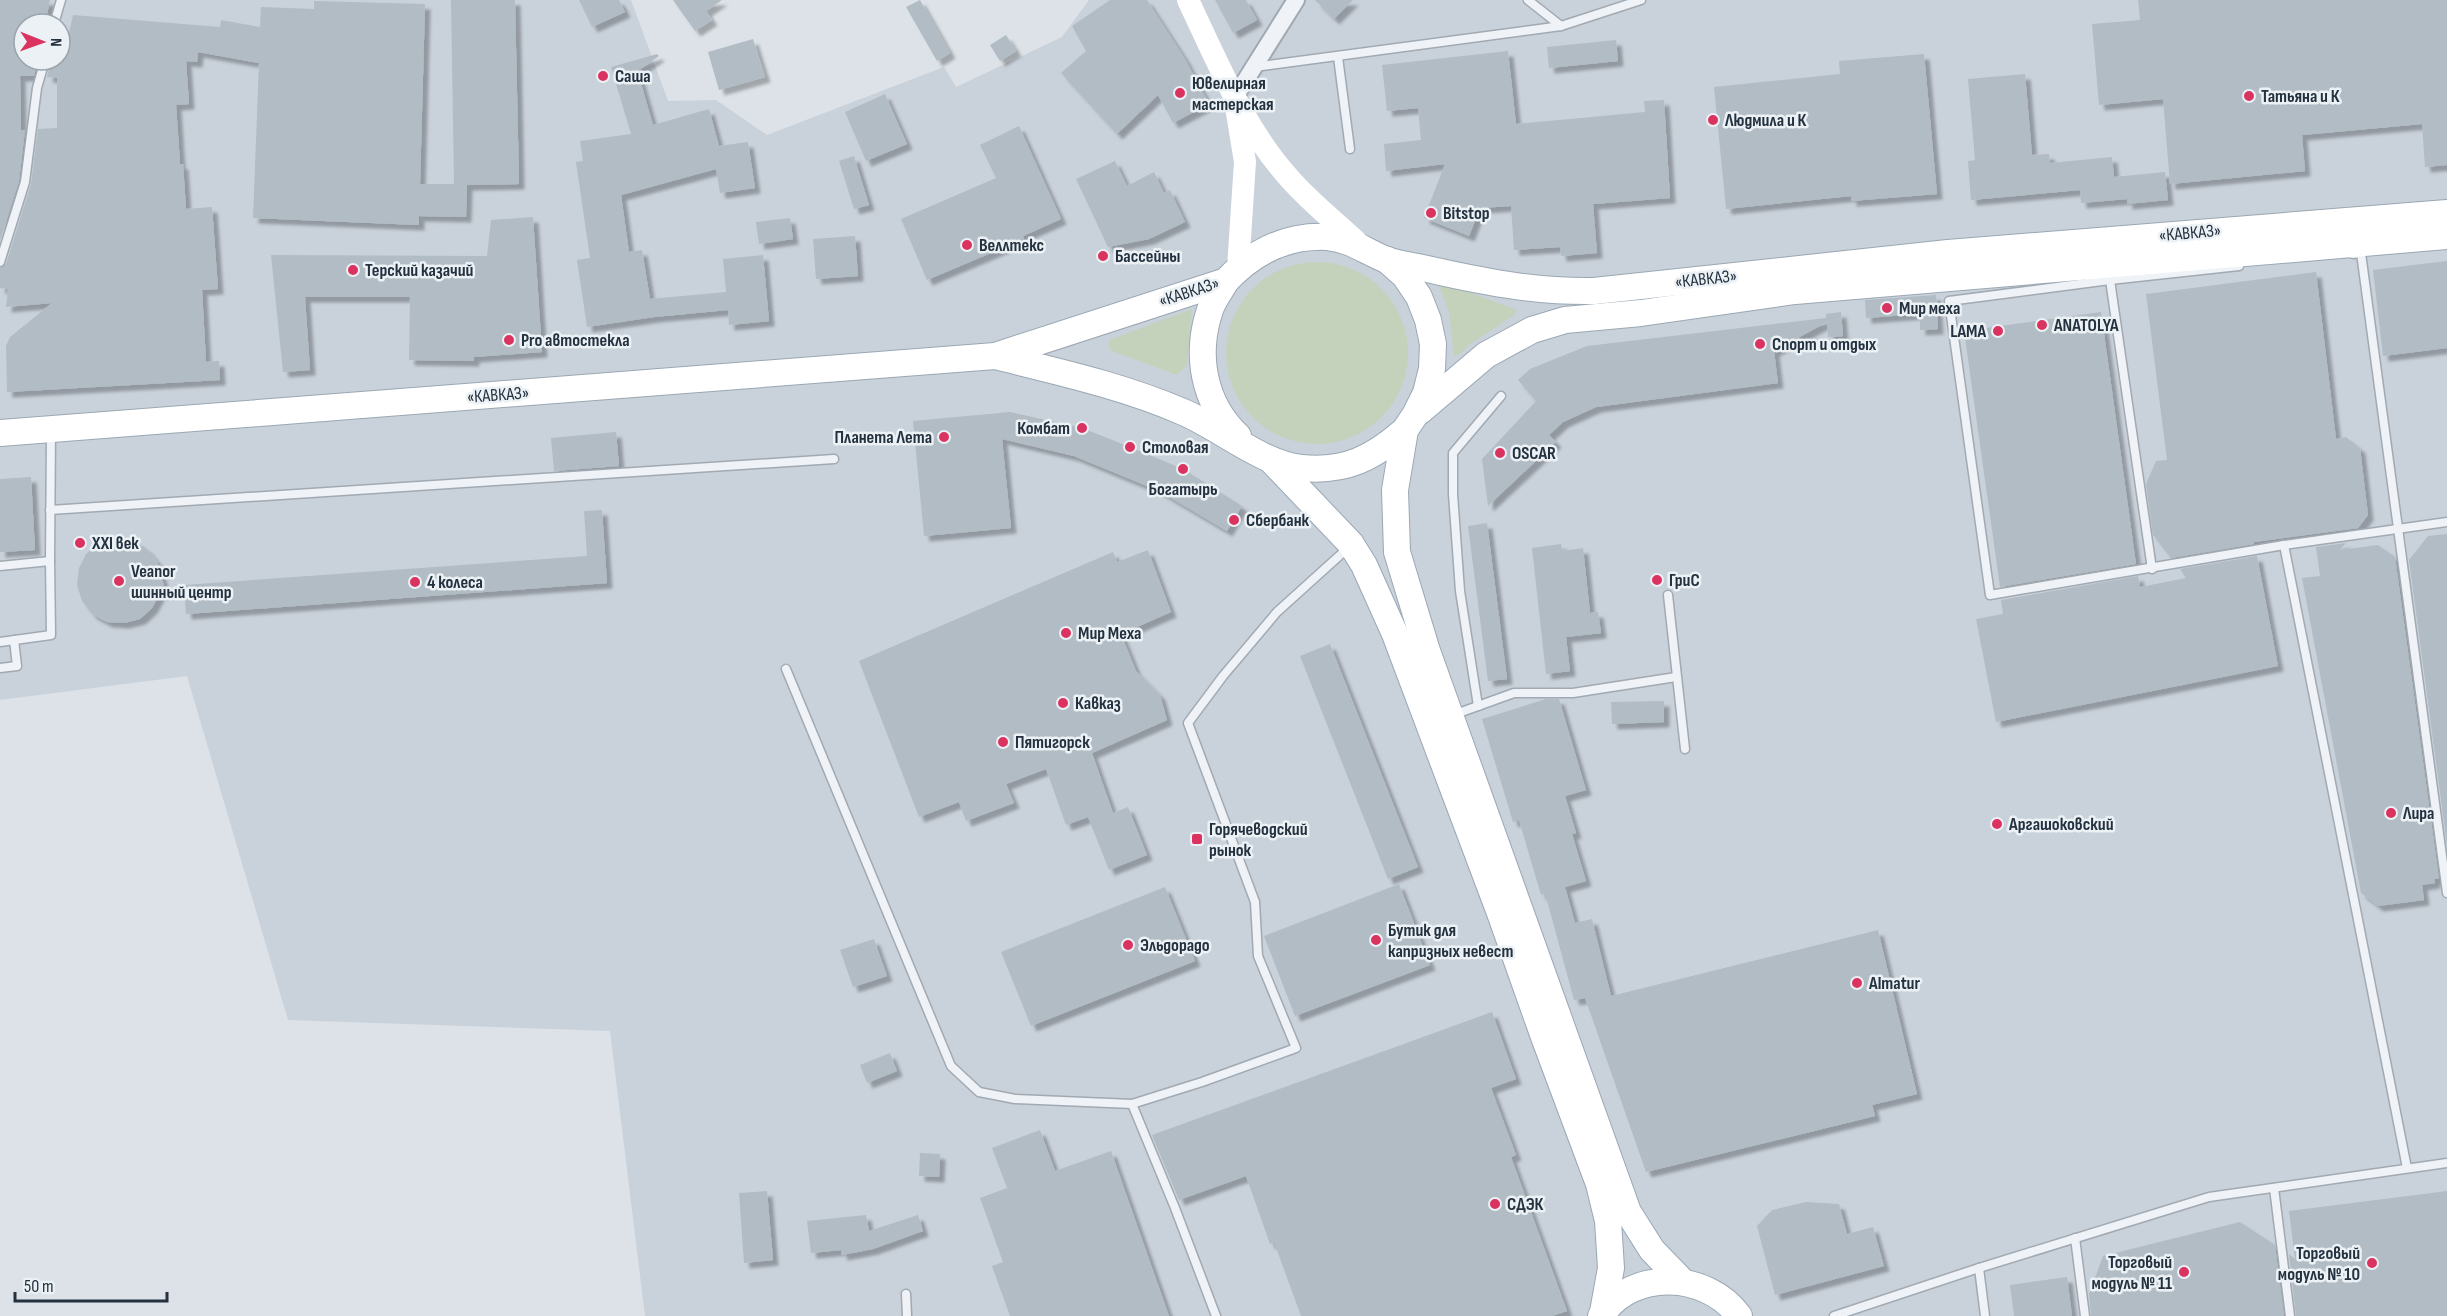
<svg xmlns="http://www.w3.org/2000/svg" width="2447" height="1316" font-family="'Sofia Sans Condensed',sans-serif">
  <defs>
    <filter id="shadow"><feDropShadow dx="5.5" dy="5.5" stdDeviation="1.5" flood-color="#0004"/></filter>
  </defs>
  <rect width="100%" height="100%" fill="#dce2e8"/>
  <path fill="#c9d1da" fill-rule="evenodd" d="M0 0H631L668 101 716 100 767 135 944 67 956 87 1062 37 1089 0H2447V1316H645L610 1031 288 1020 187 676 0 700ZM24 24H60V60H24Z"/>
  <g fill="#c4d2bc">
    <circle cx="1317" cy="353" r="91"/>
    <polygon points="1438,283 1458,288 1517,310 1514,315 1469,345 1460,354 1454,356 1449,313"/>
    <polygon points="1192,309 1187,365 1177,375 1112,351 1108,345 1109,340"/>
  </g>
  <g fill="#b2bcc5" filter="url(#shadow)">
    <polygon points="0,0 50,0 45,24 24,24 24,60 38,60 34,76 20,76 21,130 25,130 19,181 0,241"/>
    <polygon points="451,0 515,0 519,184 467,185 466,217 419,216 419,225 253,218 259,63 198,52 197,62 186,61 189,104 176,105 180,164 183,164 186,209 212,207 218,289 202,290 206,362 219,361 220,380 7,392 6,346 10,337 52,303 6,307 8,289 0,288 0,268 6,264 31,184 38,129 57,128 57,78 47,77 51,60 63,60 73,15 220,27 221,20 260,27 261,7 314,9 314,1 425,4 420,184 454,184"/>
    <polygon points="579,0 619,0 625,12 592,27"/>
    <polygon points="673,0 722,0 706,11 712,20 695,31"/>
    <polygon points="920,0 950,53 937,61 906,7"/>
    <polygon points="1110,0 1147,0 1185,59 1209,104 1173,123 1158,95 1117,134 1061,73 1086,51 1072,26"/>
    <polygon points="1215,0 1246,0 1257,20 1233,33"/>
    <polygon points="1315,0 1353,0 1334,19"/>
    <polygon points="2138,0 2447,0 2447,165 2425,167 2422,124 2302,135 2305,171 2170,184 2163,99 2099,105 2092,24 2140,20"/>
    <polygon points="1006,35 1016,51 1000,61 990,45"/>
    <polygon points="753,39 765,77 719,90 708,52"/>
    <polygon points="1616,40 1618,61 1549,68 1547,47"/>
    <polygon points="1508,51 1516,124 1645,112 1644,101 1664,100 1670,198 1593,204 1597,253 1561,256 1560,247 1514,250 1511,206 1480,208 1469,236 1424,218 1445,164 1386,171 1384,144 1421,140 1418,108 1387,111 1382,65"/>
    <polygon points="657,54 659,56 632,75 638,73 653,125 709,109 719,146 748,142 755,188 720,193 716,169 621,195 629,252 642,250 650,299 726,292 723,259 763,255 769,321 729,325 728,310 654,317 587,327 577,260 590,258 576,162 583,161 580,141 631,134 611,67"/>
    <polygon points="1924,54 1937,194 1851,201 1851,196 1726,209 1714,87 1840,74 1839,61"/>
    <polygon points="2025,74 2032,155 2049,154 2050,163 2112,157 2114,177 2165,172 2168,200 2127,204 2127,199 2081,203 2080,190 1971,200 1968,161 1975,160 1968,79"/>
    <polygon points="885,94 907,144 866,161 845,112"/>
    <polygon points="1019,126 1061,219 1023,236 1024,239 927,280 901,219 996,178 980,145"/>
    <polygon points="854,156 869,205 854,209 839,161"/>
    <polygon points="1115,161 1127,186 1154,172 1164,193 1170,190 1185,222 1149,239 1108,247 1076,179"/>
    <polygon points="533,217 542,352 474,357 474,361 409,360 410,297 305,297 310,370 283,372 271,255 487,256 491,220"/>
    <polygon points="790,218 793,239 759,244 756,222"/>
    <polygon points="855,236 858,276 816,279 813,239"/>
    <polygon points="2447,261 2447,348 2383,356 2373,270"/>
    <polygon points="2316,272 2336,439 2346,437 2360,448 2368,515 2358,528 2254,542 2254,544 2171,558 2153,535 2146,484 2156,461 2167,460 2146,294"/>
    <polygon points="1936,295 1938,329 1920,330 1920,314 1866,318 1865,300"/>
    <polygon points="1841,312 1843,336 1828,337 1827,322 1774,351 1778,383 1596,407 1563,422 1549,435 1556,442 1488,506 1482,459 1536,401 1518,380 1530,369 1587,346 1826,318 1826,314"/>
    <polygon points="2101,312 2136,564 2000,587 1964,331"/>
    <polygon points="1010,412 1082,428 1130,447 1183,469 1242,506 1227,531 1159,491 1074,456 1002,439 1011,528 924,536 913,421"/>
    <polygon points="616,432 619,466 554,471 551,438"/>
    <polygon points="31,477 35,550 0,552 0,479"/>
    <polygon points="602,510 607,583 186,614 184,585 587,556 584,511"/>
    <polygon points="1487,523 1507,679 1488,681 1468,526"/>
    <polygon points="2447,534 2447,845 2409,560 2428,536"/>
    <polygon points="115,538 132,540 146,548 157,561 164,586 152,608 140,619 124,623 107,622 92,614 82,601 77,585 79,568 86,554 99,543"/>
    <polygon points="2346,543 2340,550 2378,545 2395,557 2439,879 2434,879 2435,883 2422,885 2424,900 2378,906 2361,893 2302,578 2320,576 2316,547"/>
    <polygon points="1561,544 1562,551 1583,548 1590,613 1598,612 1601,633 1566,637 1570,671 1546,674 1532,548"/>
    <polygon points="1148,550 1171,612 1121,634 1136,671 1160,695 1167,720 1092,753 1113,813 1128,807 1147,855 1109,870 1088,817 1066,825 1046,769 1006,784 1014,803 966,821 959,802 919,817 859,661 1113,552 1117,562"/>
    <polygon points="2257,556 2278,666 1996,722 1976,619 2003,614 2001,600 2138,576 2140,587 2186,578 2180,569"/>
    <polygon points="1330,644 1418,867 1388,879 1300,656"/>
    <polygon points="1546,699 1559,699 1586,790 1565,796 1576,833 1572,834 1586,881 1565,887 1575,923 1592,919 1611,996 1878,930 1917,1094 1872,1105 1875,1116 1646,1172 1585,998 1574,1000 1545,893 1541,895 1519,820 1513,822 1482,719"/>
    <polygon points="1664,701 1664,722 1612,724 1611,702"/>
    <polygon points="1399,884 1430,965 1295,1016 1264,936"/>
    <polygon points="1165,887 1195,961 1031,1026 1001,952"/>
    <polygon points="874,939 887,976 853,987 840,950"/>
    <polygon points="1492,1012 1516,1079 1491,1088 1516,1155 1511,1157 1567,1311 1552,1316 1301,1316 1274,1242 1270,1244 1246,1176 1179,1200 1152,1135"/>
    <polygon points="890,1053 897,1071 867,1083 860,1065"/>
    <polygon points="1040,1130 1055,1171 1111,1151 1169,1316 1010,1316 992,1266 1003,1262 980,1198 1007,1188 992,1148"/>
    <polygon points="920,1153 940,1154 939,1177 919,1176"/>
    <polygon points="767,1191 773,1260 744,1263 739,1193"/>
    <polygon points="2447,1191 2447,1316 2296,1316 2289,1254 2295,1259 2289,1211"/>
    <polygon points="1806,1202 1839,1204 1847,1234 1873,1227 1884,1266 1775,1295 1757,1226 1772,1210"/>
    <polygon points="866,1215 869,1231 918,1215 923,1231 873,1249 842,1255 841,1250 811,1253 807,1221"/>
    <polygon points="2240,1222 2275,1245 2284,1316 2091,1316 2089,1294 2103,1256"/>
    <polygon points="2067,1277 2072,1316 2014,1316 2010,1285"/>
  </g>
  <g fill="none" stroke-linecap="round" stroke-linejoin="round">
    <defs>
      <g id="lane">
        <polyline points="1528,0 1561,26"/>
        <polyline points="54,24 61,0"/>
        <polyline points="1338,57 1350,149"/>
        <polyline points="1254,67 1561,26 1641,0"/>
        <polyline points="2353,254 2361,253 2447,893"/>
        <polyline points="0,262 25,182 37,88 45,60"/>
        <polyline points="2239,266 2110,280 1949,301 1990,595 2284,545 2447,522"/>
        <polyline points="2110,280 2152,569"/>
        <polyline points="50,510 834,459"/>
        <polyline points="2284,545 2407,1168"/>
        <polyline points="50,561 51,433"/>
        <polyline points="0,566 50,561 51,635 0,642"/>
        <polyline points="1668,595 1685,749"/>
        <polyline points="0,668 17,666 14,640"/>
        <polyline points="786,669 951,1066 979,1092 1015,1099 1132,1104 1202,1082 1296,1048 1258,956 1255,902 1188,723 1223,676 1277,612 1349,547"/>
        <polyline points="1478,706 1460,591 1453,494 1453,453 1501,396"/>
        <polyline points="1453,715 1514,693 1573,693 1676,677"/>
        <polyline points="1132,1104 1175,1208 1216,1316"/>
        <polyline points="2274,1188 2290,1316"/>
        <polyline points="2075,1238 2085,1316"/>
        <polyline points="1979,1268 1985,1316"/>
        <polyline points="906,1294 907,1316"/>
        <polyline points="1834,1316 1979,1268 2209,1197 2447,1163"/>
      </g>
      <polyline id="street" points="1235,97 1296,0"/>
      <g id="primary">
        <polyline points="1387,260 1405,276 1419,297 1428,320 1433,344 1432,369 1426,393 1415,415 1405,430 1395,490 1397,552 1427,651 1628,1212 1652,1250 1682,1281"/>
        <path d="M1226 281C1221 290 1213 300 1210 310 1195 354 1203 403 1238 436"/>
        <path d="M995 356C1059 372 1123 386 1183 412 1219 427 1264 465 1302 468 1346 472 1373 458 1405 430"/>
        <polyline points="1420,411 1486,355 1532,330 1565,320 1641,313 1795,291 2447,236"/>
        <path d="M0 433 995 356 1226 281C1253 252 1287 235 1327 237 1351 239 1366 252 1387 260 1402 265 1420 267 1436 271 1490 283 1539 292 1594 291L1948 253 2447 213"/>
        <polyline points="1271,460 1351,544 1364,565 1395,634 1500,913 1544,1037 1599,1184 1608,1221 1611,1268 1603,1312"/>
        <path d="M1601 1316C1632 1268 1707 1272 1739 1316"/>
      </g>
    </defs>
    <use href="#lane" stroke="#a1a9b2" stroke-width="11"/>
    <use href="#street" stroke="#a1a9b2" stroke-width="20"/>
    <use href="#primary" stroke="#9aa8b4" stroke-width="28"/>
    <use href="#lane" stroke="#eff2f6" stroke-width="8"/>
    <use href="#street" stroke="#eff2f6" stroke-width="16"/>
    <g stroke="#fff" stroke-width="22">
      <path d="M1188 0C1216 59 1245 130 1290 179 1311 203 1337 223 1360 245"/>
      <polyline points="1236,107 1245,162 1238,268"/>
    </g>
    <use href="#primary" stroke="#fff" stroke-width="26"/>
  </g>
  <g fill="#da3360" stroke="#ebf1f5" stroke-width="2">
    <circle cx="603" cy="76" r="6"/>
    <circle cx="1180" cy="93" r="6"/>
    <circle cx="2249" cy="96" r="6"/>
    <circle cx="1713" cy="120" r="6"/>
    <circle cx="1431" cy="213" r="6"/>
    <circle cx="967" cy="245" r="6"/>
    <circle cx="1103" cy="256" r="6"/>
    <circle cx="353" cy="270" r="6"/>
    <circle cx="1887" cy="308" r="6"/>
    <circle cx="2042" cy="325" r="6"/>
    <circle cx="1998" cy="331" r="6"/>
    <circle cx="509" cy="340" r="6"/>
    <circle cx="1760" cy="344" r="6"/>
    <circle cx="1082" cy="428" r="6"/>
    <circle cx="944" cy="437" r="6"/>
    <circle cx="1130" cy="447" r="6"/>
    <circle cx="1500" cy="453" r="6"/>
    <circle cx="1183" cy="469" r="6"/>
    <circle cx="1234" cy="520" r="6"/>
    <circle cx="80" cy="543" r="6"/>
    <circle cx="1657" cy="580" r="6"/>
    <circle cx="119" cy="581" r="6"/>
    <circle cx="415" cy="582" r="6"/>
    <circle cx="1066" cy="633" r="6"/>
    <circle cx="1063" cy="703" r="6"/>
    <circle cx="1003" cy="742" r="6"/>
    <circle cx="2391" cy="813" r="6"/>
    <circle cx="1997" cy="824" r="6"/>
    <rect x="1191" y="833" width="12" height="12" rx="3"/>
    <circle cx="1376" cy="940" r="6"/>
    <circle cx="1128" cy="945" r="6"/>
    <circle cx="1857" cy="983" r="6"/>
    <circle cx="1495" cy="1204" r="6"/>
    <circle cx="2372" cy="1263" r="6"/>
    <circle cx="2184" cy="1272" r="6"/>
  </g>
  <g text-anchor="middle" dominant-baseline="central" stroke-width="5" stroke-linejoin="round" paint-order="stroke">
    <g font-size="18" font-weight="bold" fill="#24313f" stroke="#ebf1f5" text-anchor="start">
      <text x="615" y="76">Саша</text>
      <text x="1192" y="83">Ювелирная<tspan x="1192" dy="21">мастерская</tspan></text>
      <text x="2261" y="96">Татьяна и К</text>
      <text x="1725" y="120">Людмила и К</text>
      <text x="1443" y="213">Bitstop</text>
      <text x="979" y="245">Веллтекс</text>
      <text x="1115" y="256">Бассейны</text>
      <text x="365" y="270">Терский казачий</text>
      <text x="1899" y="308">Мир меха</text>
      <text x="2054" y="325">ANATOLYA</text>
      <text x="1986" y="331" text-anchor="end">LAMA</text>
      <text x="521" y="340">Pro автостекла</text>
      <text x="1772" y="344">Спорт и отдых</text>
      <text x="1070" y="428" text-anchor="end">Комбат</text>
      <text x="932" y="437" text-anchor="end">Планета Лета</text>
      <text x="1142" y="447">Столовая</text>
      <text x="1512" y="453">OSCAR</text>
      <text x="1183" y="489" text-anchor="middle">Богатырь</text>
      <text x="1246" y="520">Сбербанк</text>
      <text x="92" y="543">XXI век</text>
      <text x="131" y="571">Veanor<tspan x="131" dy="21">шинный центр</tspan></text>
      <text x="1669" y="580">ГриС</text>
      <text x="427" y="582">4 колеса</text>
      <text x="1078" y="633">Мир Меха</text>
      <text x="1075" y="703">Кавказ</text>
      <text x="1015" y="742">Пятигорск</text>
      <text x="2403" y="813">Лира</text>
      <text x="2009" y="824">Аргашоковский</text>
      <text x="1209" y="829">Горячеводский<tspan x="1209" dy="21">рынок</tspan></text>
      <text x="1388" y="930">Бутик для<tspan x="1388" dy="21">капризных невест</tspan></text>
      <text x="1140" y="945">Эльдорадо</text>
      <text x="1869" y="983">Almatur</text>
      <text x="1507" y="1204">СДЭК</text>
      <text x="2360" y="1253" text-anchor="end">Торговый<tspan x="2360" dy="21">модуль № 10</tspan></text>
      <text x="2172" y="1262" text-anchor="end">Торговый<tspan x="2172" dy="21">модуль № 11</tspan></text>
    </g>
    <g font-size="18" fill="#24313f" stroke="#ebf1f5">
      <text transform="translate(2190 233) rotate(-5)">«КАВКАЗ»</text>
      <text transform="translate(1706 279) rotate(-6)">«КАВКАЗ»</text>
      <text transform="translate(1189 292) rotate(-18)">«КАВКАЗ»</text>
      <text transform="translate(498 395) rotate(-4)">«КАВКАЗ»</text>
    </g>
  </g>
  <g transform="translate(42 42) rotate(91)"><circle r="28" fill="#ebf1f5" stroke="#9ba4ac" stroke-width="1.5"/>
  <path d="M0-4.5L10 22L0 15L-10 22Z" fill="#da3360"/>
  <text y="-9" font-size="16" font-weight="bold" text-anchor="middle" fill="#24313f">N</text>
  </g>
  <path d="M15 1292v9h152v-9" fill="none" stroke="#24313f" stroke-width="3"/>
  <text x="24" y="1292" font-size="18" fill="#24313f" stroke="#ebf1f5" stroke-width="4.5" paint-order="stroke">50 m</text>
</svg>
